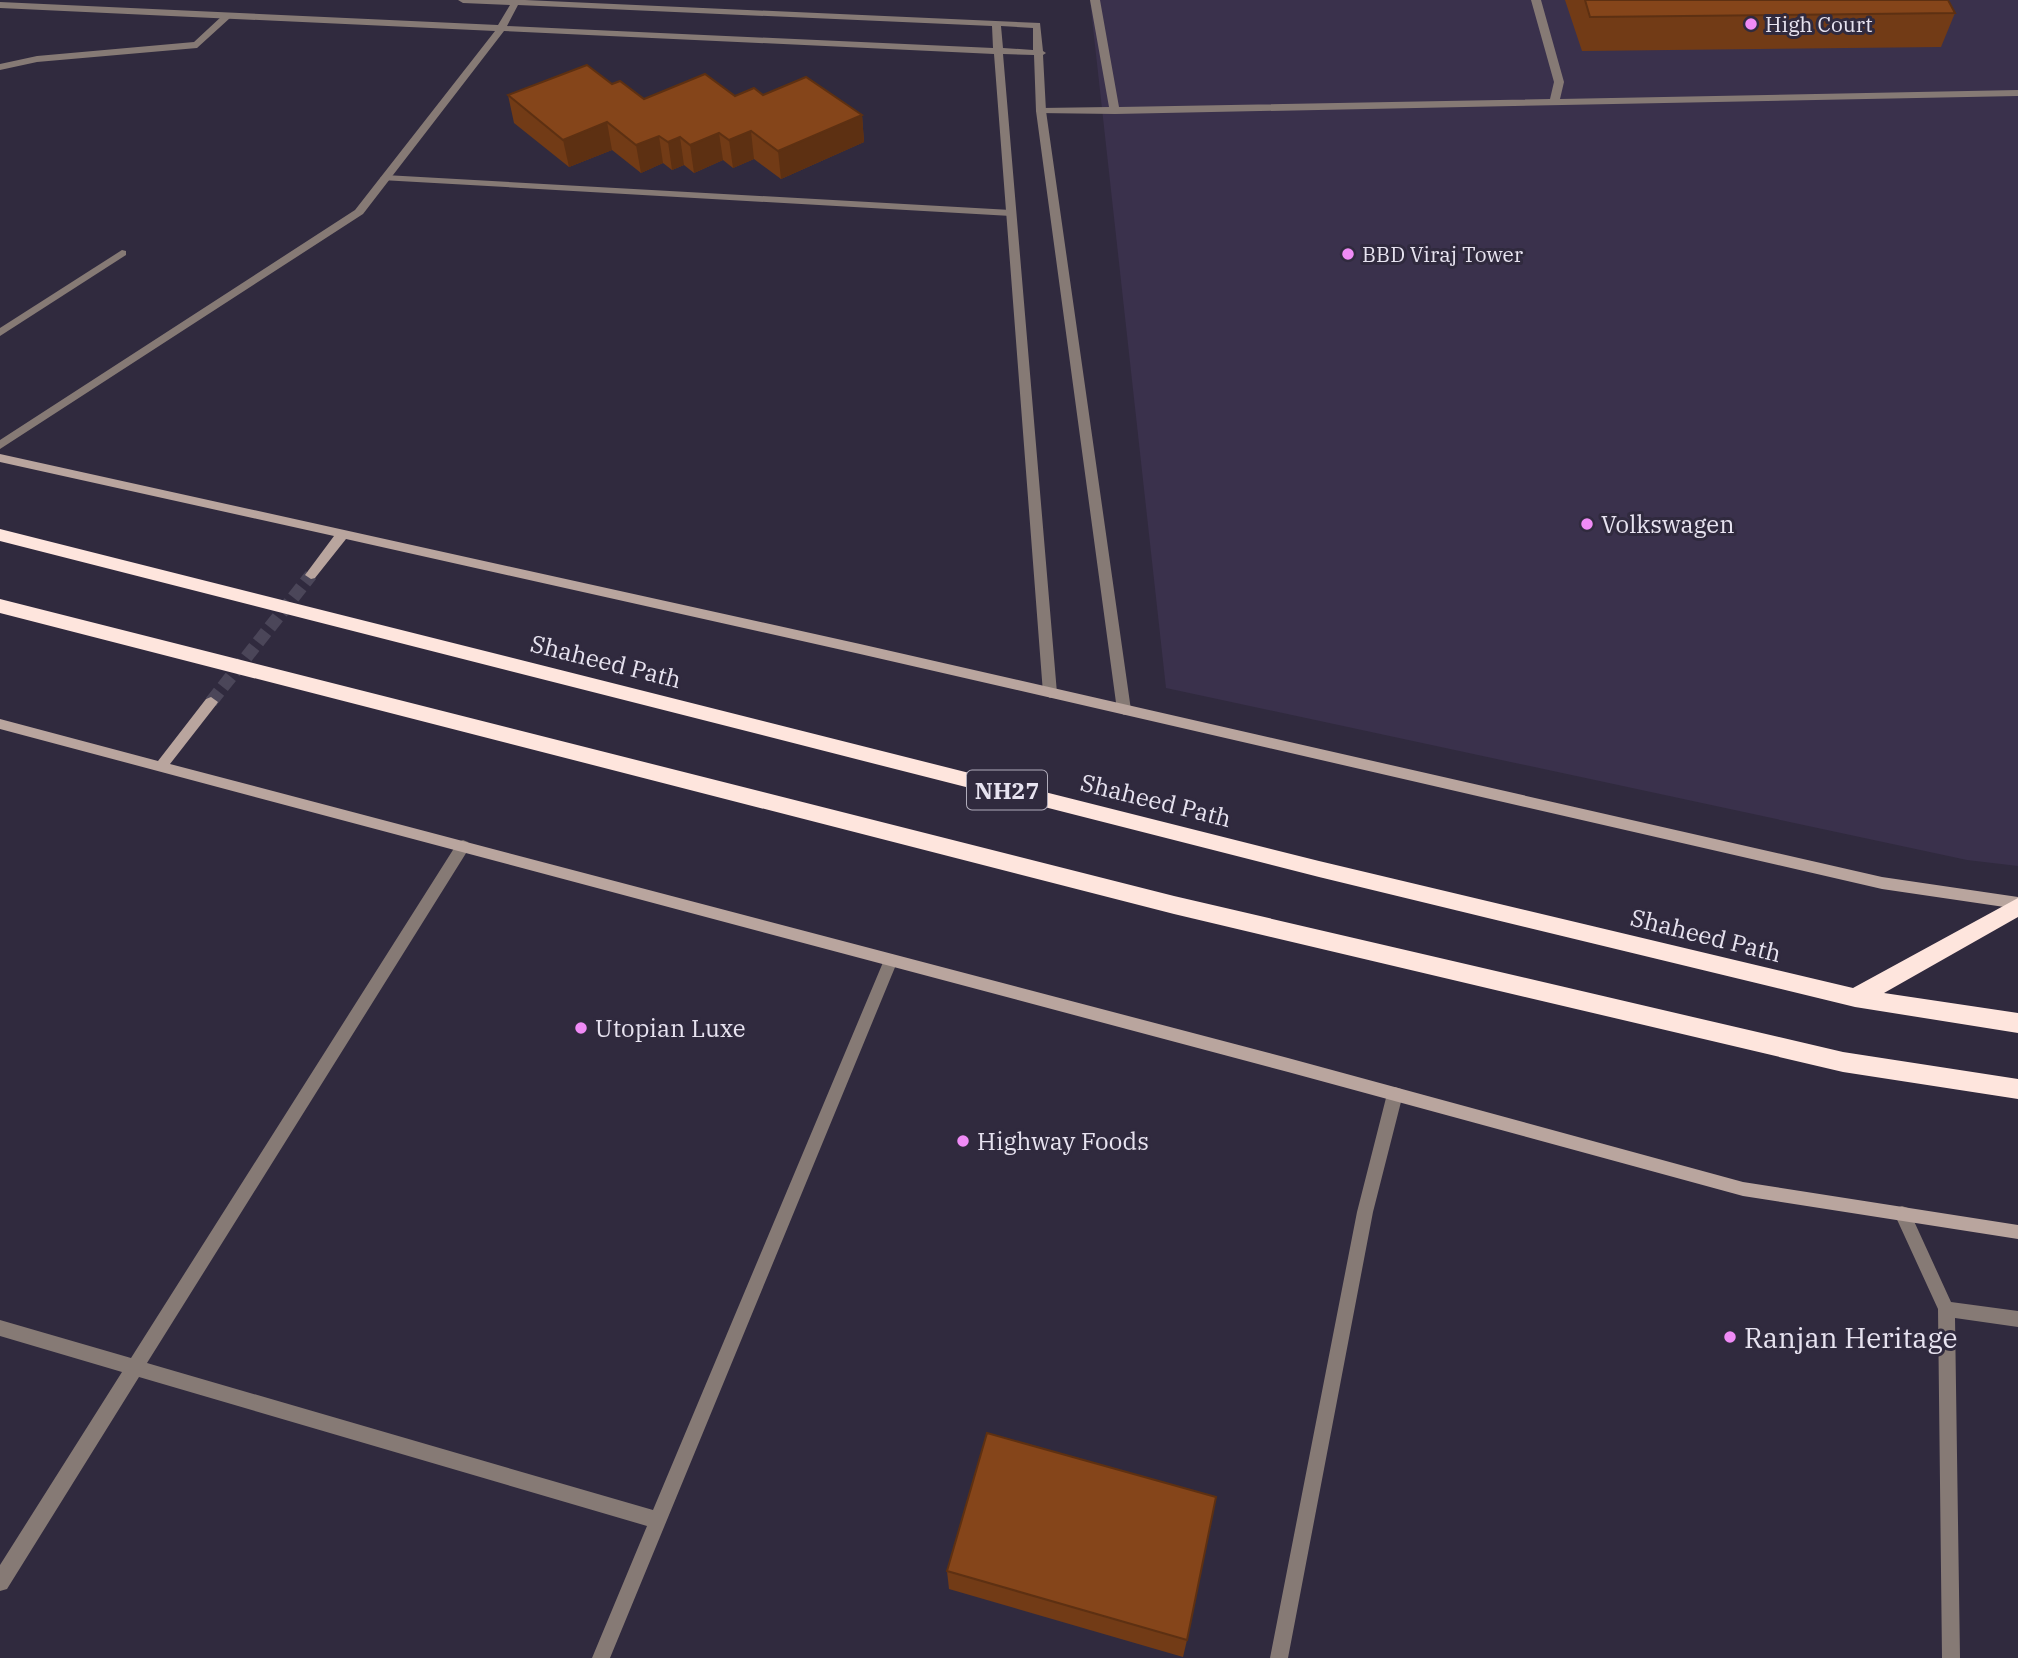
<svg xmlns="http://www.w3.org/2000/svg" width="2018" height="1658" font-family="'IBM Plex Serif',serif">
  <rect width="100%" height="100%" fill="#302a3e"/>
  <polygon fill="#3a314c" points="1090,0 2018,0 2018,866 1967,860 1166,688"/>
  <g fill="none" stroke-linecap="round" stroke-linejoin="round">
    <polyline stroke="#4b4659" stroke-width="13" stroke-dasharray="13 6" stroke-linecap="butt" points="211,702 311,575"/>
    <g fill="#867a75" fill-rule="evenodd">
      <polygon points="1090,0 1100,0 1119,107 1550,99 1554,82 1531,0 1541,0 1564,82 1560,99 2018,90 2018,96 1115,114 1038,113 1036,111 1041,108 1109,107"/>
      <polygon points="222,16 230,18 197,48 37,62 0,70 0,64 37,56 194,42"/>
      <polygon points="385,175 1011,210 1016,213 1011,216 381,180 380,178"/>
      <polygon points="122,250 126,251 126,255 0,336 0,328"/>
    </g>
    <g fill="#867a75" fill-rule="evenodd">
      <path d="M458 0H525L1040 23 1043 51 1046 53 1043 55 1046 111 1131 710 1129 713 1124 715 1117 710 1036 111 1034 55 1003 54 1057 693 1055 696 1050 698 1043 693 994 54 504 31 363 214 0 449V440L355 210 495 31 0 8V2L498 25 510 5 463 3ZM518 5 992 26 993 48 507 26ZM1001 26 1033 28V50L1003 48Z"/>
      <polygon points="463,840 468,842 470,846 468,850 147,1363 653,1510 884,960 886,956 891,954 896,956 898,960 610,1658 592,1658 647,1526 139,1377 7,1589 0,1591 0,1565 122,1372 0,1336 0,1320 131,1358 458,842"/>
      <polygon points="1395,1087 1401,1089 1403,1094 1373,1212 1288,1658 1270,1658 1357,1212 1387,1094 1389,1089"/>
      <polygon points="1902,1206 1908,1208 1951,1302 2018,1311 2018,1327 1955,1318 1960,1658 1942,1658 1938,1309 1894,1213 1896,1208"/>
    </g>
    <g fill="#b9a59e" fill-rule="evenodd">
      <polygon points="0,454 860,644 1882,877 2018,897 2018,909 1882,889 860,654 346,539 315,578 311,579 305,575 334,536 0,462"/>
      <polygon points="211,697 218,702 216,705 170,764 1288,1058 1743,1182 2018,1225 2018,1239 1743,1196 1288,1072 0,729 0,719 158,761 206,699"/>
    </g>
    <g fill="#fee5dd" fill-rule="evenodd">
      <polygon points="0,529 1319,861 1853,988 2018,898 2018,917 1884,993 2018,1013 2018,1033 1855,1007 1319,877 0,541"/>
      <polygon points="0,599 1174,896 1843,1052 2018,1079 2018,1099 1843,1072 1174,914 0,613"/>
    </g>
  </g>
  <g fill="#723b16">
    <polygon points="1565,0 1948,0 1955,13 1941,47 1582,51"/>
    <polygon points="612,84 644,99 763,95 862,115 864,142 781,179 754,159 733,168 723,160 694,173 684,165 672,170 663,163 641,173 612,150 569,167 514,123 508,95"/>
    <polygon points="947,1571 1187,1640 1183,1657 949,1589"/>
  </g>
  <g fill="#5d3012">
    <polygon points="862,115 864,142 781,179 778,151"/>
    <polygon points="607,122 612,150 569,167 563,140"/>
    <polygon points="751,131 754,159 733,168 729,140"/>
    <polygon points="719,133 723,160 694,173 690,145"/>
    <polygon points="659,136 663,163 641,173 636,145"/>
    <polygon points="680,137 684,165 672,170 668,142"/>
  </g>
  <g fill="#85451a" stroke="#5d3012" stroke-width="2">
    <polygon points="1585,0 1948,0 1955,13 1590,17"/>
    <polygon points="587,65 612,84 620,81 644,99 705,74 735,96 754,88 763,95 806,77 862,115 778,151 751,131 729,140 719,133 690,145 680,137 668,142 659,136 636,145 607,122 563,140 508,95"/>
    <polygon points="987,1433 1216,1497 1187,1640 947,1571"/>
  </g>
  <g fill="#f08bf6" stroke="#302a3e" stroke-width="2.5">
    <circle cx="1751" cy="24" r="7"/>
    <circle cx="1348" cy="254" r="7"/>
    <circle cx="1587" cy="524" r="7"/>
    <circle cx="581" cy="1028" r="7"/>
    <circle cx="963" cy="1141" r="7"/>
    <circle cx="1730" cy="1337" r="7"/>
  </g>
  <g text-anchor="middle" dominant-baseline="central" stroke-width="6" stroke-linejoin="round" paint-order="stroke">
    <g font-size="21" fill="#e7e3f0" stroke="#302a3e" text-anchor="start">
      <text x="1765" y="24">High Court</text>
      <text x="1362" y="254">BBD Viraj Tower</text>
    </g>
    <rect fill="#302a3e" stroke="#b0acbb" stroke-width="2" x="967" y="770.5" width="80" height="39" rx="5"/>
    <g font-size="23" font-weight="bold" fill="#e7e3f0">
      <text x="1007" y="790">NH27</text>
    </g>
    <g font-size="24" fill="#e7e3f0" stroke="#302a3e" text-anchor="start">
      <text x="1601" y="524">Volkswagen</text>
      <text x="595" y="1028">Utopian Luxe</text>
      <text x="977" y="1141">Highway Foods</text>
    </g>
    <g font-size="24" fill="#e7e3f0" stroke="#302a3e">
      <text transform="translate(606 661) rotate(14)">Shaheed Path</text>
      <text transform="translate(1156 800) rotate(14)">Shaheed Path</text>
      <text transform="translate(1706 935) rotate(14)">Shaheed Path</text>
    </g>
    <g font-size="28" fill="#e7e3f0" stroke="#302a3e" text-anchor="start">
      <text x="1744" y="1337">Ranjan Heritage</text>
    </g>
  </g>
</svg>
